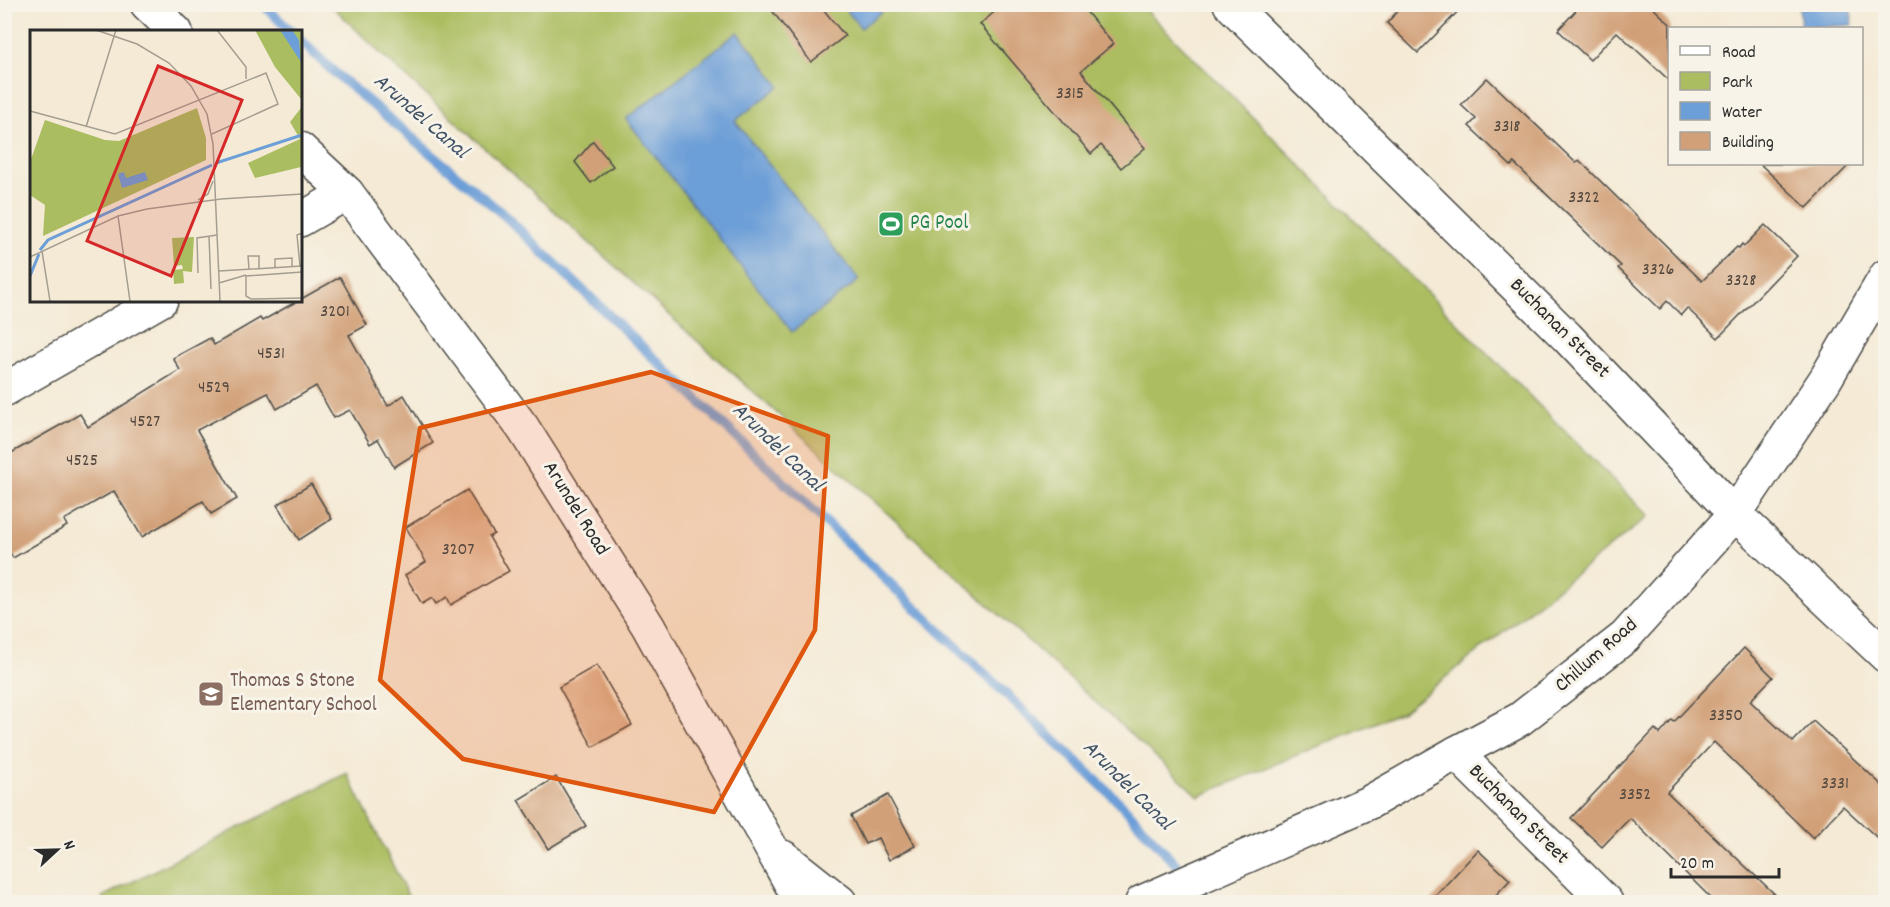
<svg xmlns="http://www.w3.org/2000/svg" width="1890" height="907" font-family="Dekko,sans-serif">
  <rect width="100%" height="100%" fill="#f7f3e8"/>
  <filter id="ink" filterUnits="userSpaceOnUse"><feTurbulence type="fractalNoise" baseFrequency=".0167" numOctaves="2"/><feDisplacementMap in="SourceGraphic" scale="12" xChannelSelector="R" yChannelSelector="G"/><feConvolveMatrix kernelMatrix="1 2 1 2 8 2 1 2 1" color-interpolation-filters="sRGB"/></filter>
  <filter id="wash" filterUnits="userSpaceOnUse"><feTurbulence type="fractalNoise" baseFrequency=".008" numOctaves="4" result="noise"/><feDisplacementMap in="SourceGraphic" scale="24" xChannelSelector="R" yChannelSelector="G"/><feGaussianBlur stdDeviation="1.35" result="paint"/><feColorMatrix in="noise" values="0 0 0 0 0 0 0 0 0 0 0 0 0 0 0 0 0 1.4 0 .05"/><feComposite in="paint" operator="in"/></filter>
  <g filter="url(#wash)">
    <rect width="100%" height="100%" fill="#f4ead5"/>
    <g fill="#abbd61" stroke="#6b7446" stroke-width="1.5">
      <polygon points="331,5 1141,5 1649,516 1403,711 1199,796 382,55"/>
      <polygon points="347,773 411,902 105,902 102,897"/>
    </g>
    <g fill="#6c9ed7" stroke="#4c6481" stroke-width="1.5">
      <polygon points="842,5 890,5 861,28"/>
      <polygon points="1799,5 1851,5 1852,25 1801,28"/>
      <polygon points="738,32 780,86 735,121 859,280 792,332 626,119"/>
    </g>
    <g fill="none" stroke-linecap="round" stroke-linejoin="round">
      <g stroke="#6c9ed7" stroke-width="10">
        <polyline points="263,4 291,32"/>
        <polyline points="300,40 336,74 504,215 1123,806 1210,902"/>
      </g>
    </g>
    <g id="blocks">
      <g fill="#d1a078">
        <polygon points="767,4 819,4 845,36 811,62"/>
        <polygon points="1004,4 1080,4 1113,44 1081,71 1145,148 1121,168 1101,145 1091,154 980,24"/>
        <polygon points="1404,4 1465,4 1418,53 1387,23"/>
        <polygon points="1582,4 1649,4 1670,24 1670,81 1617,32 1590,60 1558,30"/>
        <polygon points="1487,78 1576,163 1579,160 1702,281 1737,247 1739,248 1742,244 1744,246 1765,225 1797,256 1718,338 1687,308 1681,315 1667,301 1660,309 1618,268 1621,266 1514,163 1511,166 1469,126 1476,119 1461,105"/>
        <polygon points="593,141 613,166 591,183 575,162"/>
        <polygon points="1760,164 1850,164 1807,208"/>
        <polygon points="340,277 367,325 349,335 388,406 404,395 433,443 394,467 378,439 370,444 350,410 334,418 316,386 277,409 268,393 197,430 237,499 211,514 203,501 142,537 114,491 64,520 67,526 13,558 4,543 4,457 80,414 88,427 180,370 173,358 210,338 214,345 260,318 262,321"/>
        <polygon points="311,484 332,519 299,540 277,505"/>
        <polygon points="467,490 494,534 489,537 509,571 451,605 447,597 436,604 432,598 422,604 405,575 426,562 406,527"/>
        <polygon points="1744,648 1773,677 1750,701 1793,742 1813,721 1886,789 1886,846 1843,806 1813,838 1714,742 1667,792 1784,903 1716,903 1630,818 1602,847 1571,818 1655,729 1660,734 1672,720 1674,722"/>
        <polygon points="597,665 632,725 593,747 559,687"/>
        <polygon points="556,777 586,826 548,849 518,800"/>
        <polygon points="888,795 915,846 889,860 878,838 865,844 851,816"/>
        <polygon points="1478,850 1510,880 1488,903 1429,903"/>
      </g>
    </g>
  </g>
  <g filter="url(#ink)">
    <use href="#blocks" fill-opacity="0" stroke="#494844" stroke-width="1.5"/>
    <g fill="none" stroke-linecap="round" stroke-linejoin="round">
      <defs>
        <g id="street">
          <polyline points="1230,4 1567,337 1735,514 1886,656"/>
          <polyline points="300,220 347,193"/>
          <polyline points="4,390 161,300"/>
          <polyline points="1456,753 1606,902"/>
        </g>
        <g id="secondary">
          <polyline points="147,4 176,32"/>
          <polyline points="300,149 347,193 523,428 648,626 801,902"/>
          <polyline points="783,857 840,902"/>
          <polyline points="1142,902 1370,802 1456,753 1520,719 1625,637 1735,514 1825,380 1886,276"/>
        </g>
      </defs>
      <use href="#street" stroke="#494844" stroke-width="36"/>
      <use href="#secondary" stroke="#494844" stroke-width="36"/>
      <use href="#street" stroke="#fff" stroke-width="33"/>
      <use href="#secondary" stroke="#fff" stroke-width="33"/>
    </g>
  </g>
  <path fill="#df570e" fill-opacity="0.2" stroke="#df570e" stroke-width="4.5" stroke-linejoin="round" d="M651 372 828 436 815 630 714 812 463 759 380 680 420 428Z"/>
  <defs>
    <symbol id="stadium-square" viewBox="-11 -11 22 22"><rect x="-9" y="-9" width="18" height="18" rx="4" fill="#2e9e5b" stroke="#f7f3e8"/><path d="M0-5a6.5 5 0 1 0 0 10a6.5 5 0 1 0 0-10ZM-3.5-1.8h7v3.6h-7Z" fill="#fff"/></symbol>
    <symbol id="school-square" viewBox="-11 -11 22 22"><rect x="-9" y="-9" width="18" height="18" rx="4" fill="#8d6e63" stroke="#f7f3e8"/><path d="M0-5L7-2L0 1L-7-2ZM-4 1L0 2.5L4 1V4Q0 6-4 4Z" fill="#fff"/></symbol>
  </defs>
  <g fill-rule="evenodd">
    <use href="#stadium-square" x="876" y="209" width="30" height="30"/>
    <use href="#school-square" x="196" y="679" width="30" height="30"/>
  </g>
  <g text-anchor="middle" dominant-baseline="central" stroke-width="6" stroke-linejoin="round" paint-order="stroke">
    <g font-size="18" fill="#54483e">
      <text x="1070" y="94">3315</text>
      <text x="1507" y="127">3318</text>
      <text x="1584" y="198">3322</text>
      <text x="1658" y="270">3326</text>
      <text x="1741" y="281">3328</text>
      <text x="335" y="312">3201</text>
      <text x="271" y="354">4531</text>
      <text x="214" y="388">4529</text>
      <text x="145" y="422">4527</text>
      <text x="82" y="461">4525</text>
      <text x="458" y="550">3207</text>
      <text x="1726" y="716">3350</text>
      <text x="1835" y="784">3331</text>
      <text x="1635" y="795">3352</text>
    </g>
    <g font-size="21" fill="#27864d" stroke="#f7f3e8" text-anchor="start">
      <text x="910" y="224">PG Pool</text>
    </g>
    <g font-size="21" fill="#2b2b2b" stroke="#f7f3e8">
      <text transform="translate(1559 329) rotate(45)">Buchanan Street</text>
      <text transform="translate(575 509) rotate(58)">Arundel Road</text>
      <text transform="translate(1597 656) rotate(-41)">Chillum Road</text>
      <text transform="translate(1518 815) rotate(45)">Buchanan Street</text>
    </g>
    <g font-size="21" fill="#785e54" stroke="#f7f3e8" text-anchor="start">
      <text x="230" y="682">Thomas S Stone<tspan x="230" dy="24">Elementary School</tspan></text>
    </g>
    <g font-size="22" font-style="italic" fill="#425367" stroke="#f7f3e8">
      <text transform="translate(420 117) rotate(41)">Arundel Canal</text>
      <text transform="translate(777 448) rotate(44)">Arundel Canal</text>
      <text transform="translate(1127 786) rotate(45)">Arundel Canal</text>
    </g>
  </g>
  <g transform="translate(30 30)">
    <rect width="272" height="272" fill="#f4ead5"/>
    <path d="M225 0H271V69L245 37ZM167 78 176 108V130L13 206 15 175 0 165V132L15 90 75 110 89 111ZM271 78V137L225 148 218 133 270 109 260 92ZM164 207 162 242 153 241 154 253 144 254 143 240 153 239 152 235 144 236 142 208Z" fill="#abbd61"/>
    <path d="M250 0H262L269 10 271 32ZM94 142 96 148 115 142 118 150 92 158 88 144Z" fill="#6c9ed7"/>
    <path fill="none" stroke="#6c9ed7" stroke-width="3" d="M186 133 272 105M10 220 18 210 182 135M0 246 9 224"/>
    <path fill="none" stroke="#a49e91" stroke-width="1.5" d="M66 0 107 14 139 33 161 56 177 84 183 114 190 271M187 0 216 37V49M0 81 85 104 236 43 248 74 182 104M56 97 86 0M168 170 178 164 183 151M88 186 100 271M179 206 181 259M12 221 20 271M0 227 88 186 117 179 191 169 272 164M270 236 267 205 272 203M245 237V229L262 228V236M219 239 218 226H229V238M189 241 272 236M272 242 216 246V266L221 269 272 268M168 243 167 208 187 205M189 253 216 245"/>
    <path fill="#d62828" fill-opacity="0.15" stroke="#d62828" stroke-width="3" d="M128 36 212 70 141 246 57 211Z"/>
    <rect width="272" height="272" fill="none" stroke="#2b2b2b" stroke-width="3"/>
  </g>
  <rect width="1890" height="907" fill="none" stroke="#f7f3e8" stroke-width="24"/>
  <rect x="1668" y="27" width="195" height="138" fill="#f7f3e8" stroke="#a5a39c" stroke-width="1.5"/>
  <rect x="1680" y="46" width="30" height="9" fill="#ffffff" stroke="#a5a39c" stroke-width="1.5"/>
  <text x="1722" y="57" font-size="18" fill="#2b2b2b">Road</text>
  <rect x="1680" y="72" width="30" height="18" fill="#abbd61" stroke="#a5a39c" stroke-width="1.5"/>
  <text x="1722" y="87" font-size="18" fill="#2b2b2b">Park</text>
  <rect x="1680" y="102" width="30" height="18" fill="#6c9ed7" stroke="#a5a39c" stroke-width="1.5"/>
  <text x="1722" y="117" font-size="18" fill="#2b2b2b">Water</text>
  <rect x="1680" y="132" width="30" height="18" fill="#d1a078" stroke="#a5a39c" stroke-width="1.5"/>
  <text x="1722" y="147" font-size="18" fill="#2b2b2b">Building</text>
  <g transform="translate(57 850) rotate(68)" stroke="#f7f3e8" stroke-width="4.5" paint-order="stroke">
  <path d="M0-4.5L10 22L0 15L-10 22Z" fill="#2b2b2b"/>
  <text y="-9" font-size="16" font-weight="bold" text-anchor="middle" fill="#2b2b2b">N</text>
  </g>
  <path d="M1671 868v9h108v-9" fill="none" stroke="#2b2b2b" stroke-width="3"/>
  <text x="1680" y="868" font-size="18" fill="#2b2b2b" stroke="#f7f3e8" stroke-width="4.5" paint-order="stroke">20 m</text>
</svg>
